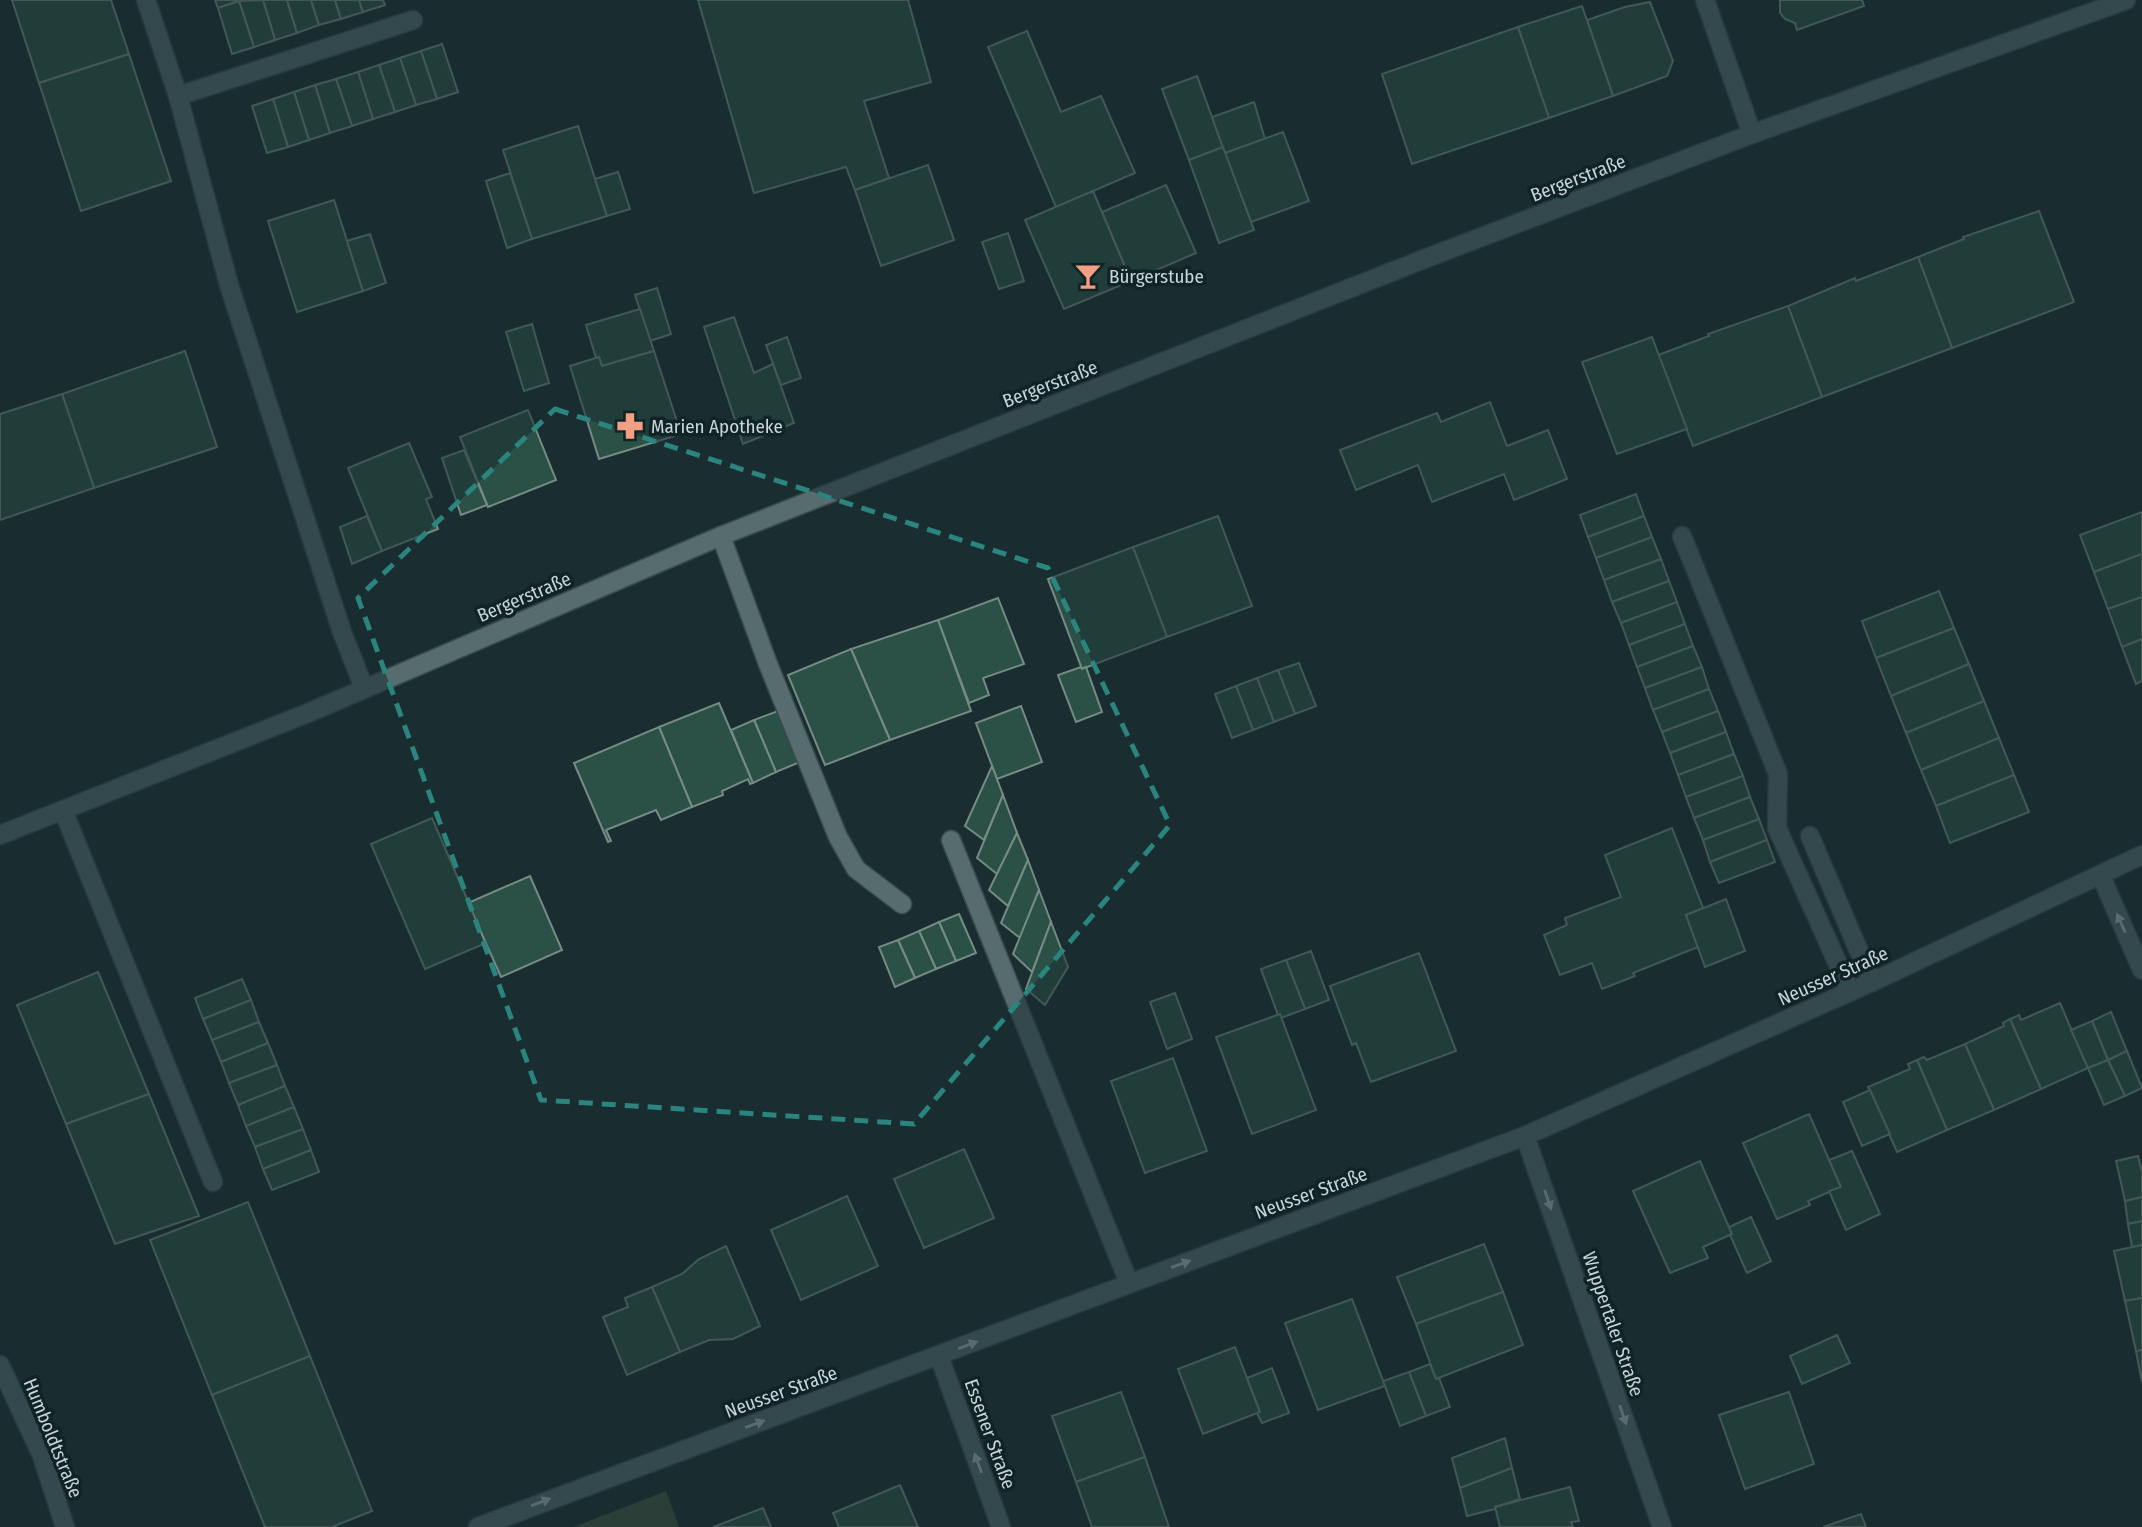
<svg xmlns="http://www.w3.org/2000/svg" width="2142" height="1527" font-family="'Fira Sans Condensed',sans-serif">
  <rect width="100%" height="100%" fill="#1a2e31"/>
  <polygon fill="#42533e" points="666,1491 679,1527 574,1527"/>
  <g fill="#2b5046" stroke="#758b84" stroke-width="2">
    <polygon points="12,0 111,0 129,54 39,83"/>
    <polygon points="215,0 239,0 239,1 218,8"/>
    <polygon points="263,0 287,0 297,33 275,40"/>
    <polygon points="263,0 275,40 254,47 239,1"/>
    <polygon points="287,0 311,0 319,25 297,33"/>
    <polygon points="311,0 335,0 341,19 319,25"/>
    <polygon points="335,0 359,0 363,12 341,19"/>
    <polygon points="359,0 383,0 385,5 363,12"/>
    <polygon points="698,0 908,0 931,82 864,101 889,178 855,190 846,167 754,193"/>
    <polygon points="1780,0 1862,0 1864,6 1797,30 1795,23 1785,19 1780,13"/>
    <polygon points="239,1 254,47 232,54 218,8"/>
    <polygon points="1650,2 1673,61 1667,76 1613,96 1587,20 1625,7"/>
    <polygon points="1582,6 1613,96 1549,118 1518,27"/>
    <polygon points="1518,27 1549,118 1412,164 1382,74"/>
    <polygon points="1027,31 1061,112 1101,96 1135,173 1056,207 988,47"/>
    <polygon points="442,44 458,92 437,99 421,51"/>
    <polygon points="421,51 437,99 416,105 400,58"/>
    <polygon points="129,54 171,181 81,211 39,83"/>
    <polygon points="400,58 416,105 395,112 379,65"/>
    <polygon points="379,65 395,112 373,119 358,72"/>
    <polygon points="358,72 373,119 352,126 336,79"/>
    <polygon points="1197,76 1223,147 1189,160 1162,89"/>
    <polygon points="336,79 352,126 330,133 315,85"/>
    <polygon points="315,85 330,133 309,140 294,92"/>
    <polygon points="294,92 309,140 288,147 273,99"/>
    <polygon points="273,99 288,147 267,153 252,106"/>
    <polygon points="1254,102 1265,139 1225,153 1212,117"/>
    <polygon points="578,126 607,216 532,239 503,150"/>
    <polygon points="1283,132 1309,201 1251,222 1225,153"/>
    <polygon points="1223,147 1254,230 1219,243 1189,160"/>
    <polygon points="928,165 954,240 881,266 855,190"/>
    <polygon points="618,172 630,209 607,216 595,179"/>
    <polygon points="510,173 532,239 507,248 486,181"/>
    <polygon points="1166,185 1196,253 1131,281 1102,212"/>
    <polygon points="1093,191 1131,281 1064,309 1025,220"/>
    <polygon points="334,200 363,291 297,312 268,221"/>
    <polygon points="2039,211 2074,302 1952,348 1918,257 1964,239 1963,237"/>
    <polygon points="1008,233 1024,281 999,289 982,242"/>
    <polygon points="370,234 386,283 363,291 347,241"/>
    <polygon points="1918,257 1952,348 1822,397 1788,306 1855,278 1856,281"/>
    <polygon points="657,288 671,334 650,341 635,295"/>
    <polygon points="1788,306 1822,397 1693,446 1658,355 1709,336 1708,334"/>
    <polygon points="640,309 654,351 602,366 599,357 596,358 586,325"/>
    <polygon points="734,317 754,373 773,364 794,423 743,444 704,327"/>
    <polygon points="532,324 549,383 524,391 506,332"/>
    <polygon points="787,337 801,378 781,385 766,345"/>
    <polygon points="1652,337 1687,429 1617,454 1582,362"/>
    <polygon points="185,351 217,447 94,488 62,394"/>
    <polygon points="654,351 681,434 599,459 570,366 599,357 602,366"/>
    <polygon points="62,394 94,488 0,520 0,414"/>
    <polygon points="1490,402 1507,446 1548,430 1567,479 1514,500 1504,474 1432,502 1418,465 1356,490 1340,450 1437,413 1441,422"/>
    <polygon points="528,410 556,480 488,507 460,437"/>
    <polygon points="409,443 432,497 426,499 438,529 382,551 348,468"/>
    <polygon points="464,450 487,505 461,515 442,458"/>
    <polygon points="1636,494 1644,516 1588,537 1580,515"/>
    <polygon points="2142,512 2142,554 2094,572 2080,535"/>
    <polygon points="367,516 382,551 352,564 340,527"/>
    <polygon points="1218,516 1252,606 1167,637 1133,547"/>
    <polygon points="1644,516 1652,537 1596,558 1588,537"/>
    <polygon points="1652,537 1661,559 1604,580 1596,558"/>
    <polygon points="1133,547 1167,637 1082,669 1048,579"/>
    <polygon points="2142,554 2142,597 2108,609 2094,572"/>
    <polygon points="1661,559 1669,581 1612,602 1604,580"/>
    <polygon points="1669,581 1677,602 1621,623 1612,602"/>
    <polygon points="1939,591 1954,628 1876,658 1862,621"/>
    <polygon points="2142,597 2142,639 2122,647 2108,609"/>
    <polygon points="998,598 1024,664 983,678 989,695 969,703 938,620"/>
    <polygon points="1677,602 1685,624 1629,645 1621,623"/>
    <polygon points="938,620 971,711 890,740 851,649"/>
    <polygon points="1685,624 1693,646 1637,667 1629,645"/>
    <polygon points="1954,628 1969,664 1891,696 1876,658"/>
    <polygon points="2142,639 2142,681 2136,684 2122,647"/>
    <polygon points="1693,646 1702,667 1645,688 1637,667"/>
    <polygon points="851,649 890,740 825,765 788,675"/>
    <polygon points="1299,663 1316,706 1295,714 1278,670"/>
    <polygon points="1969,664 1984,701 1906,733 1891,696"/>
    <polygon points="1081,667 1082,669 1086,667 1102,712 1076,722 1058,675"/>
    <polygon points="1702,667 1709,689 1653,710 1645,688"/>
    <polygon points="1278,670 1295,714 1274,722 1257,678"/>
    <polygon points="1257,678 1274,722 1253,730 1236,686"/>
    <polygon points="1236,686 1253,730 1232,738 1215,694"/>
    <polygon points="1709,689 1718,711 1662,732 1653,710"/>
    <polygon points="1984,701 1999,738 1921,770 1906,733"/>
    <polygon points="719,703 753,783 750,784 748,779 722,791 723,795 692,807 659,727"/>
    <polygon points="1021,706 1042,762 997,779 976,723"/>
    <polygon points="778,711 800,762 776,772 754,720"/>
    <polygon points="1718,711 1726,732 1670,753 1662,732"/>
    <polygon points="754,720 776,772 753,783 731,730"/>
    <polygon points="659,727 692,807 661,820 656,810 606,830 611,841 608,842 574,763"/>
    <polygon points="1726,732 1734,754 1678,775 1670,753"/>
    <polygon points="1999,738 2014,775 1936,806 1921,770"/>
    <polygon points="1734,754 1743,776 1686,797 1678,775"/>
    <polygon points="992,766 1003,795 984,840 965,826"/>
    <polygon points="2014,775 2029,812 1950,843 1936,806"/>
    <polygon points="1743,776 1750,797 1694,818 1686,797"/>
    <polygon points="1003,795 1017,833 997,874 977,858"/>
    <polygon points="1750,797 1759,819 1703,840 1694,818"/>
    <polygon points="432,818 486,943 425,969 371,844"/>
    <polygon points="1759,819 1767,840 1710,862 1703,840"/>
    <polygon points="1672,828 1703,908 1686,915 1698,947 1633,973 1635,976 1602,989 1592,963 1560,975 1544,935 1567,925 1565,918 1621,897 1605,855"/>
    <polygon points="1017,833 1028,860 1008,906 989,890"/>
    <polygon points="1767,840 1775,862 1719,883 1710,862"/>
    <polygon points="1028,860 1039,890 1020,938 1001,923"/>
    <polygon points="530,876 562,950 501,977 468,903"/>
    <polygon points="1039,890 1051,922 1032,972 1013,954"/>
    <polygon points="1726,899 1745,951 1705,967 1686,915"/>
    <polygon points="959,914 976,953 956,961 939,922"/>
    <polygon points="939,922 956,961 936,969 919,931"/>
    <polygon points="1051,922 1068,967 1045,1005 1026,989"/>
    <polygon points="919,931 936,969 915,978 898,940"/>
    <polygon points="898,940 915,978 895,987 879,947"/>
    <polygon points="1311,951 1329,1000 1305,1009 1286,960"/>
    <polygon points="1419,953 1456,1051 1371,1082 1356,1043 1352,1045 1330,986"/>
    <polygon points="1286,960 1305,1009 1281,1018 1280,1014 1278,1015 1261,969"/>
    <polygon points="98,972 149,1094 66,1124 17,1005"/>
    <polygon points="242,979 251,1000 203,1019 195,998"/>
    <polygon points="1175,993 1192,1039 1167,1049 1150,1002"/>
    <polygon points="251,1000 259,1022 212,1040 203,1019"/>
    <polygon points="2060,1003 2088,1068 2041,1089 2010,1019 2019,1015 2021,1020"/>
    <polygon points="2111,1012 2127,1051 2108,1060 2092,1021"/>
    <polygon points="1280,1014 1316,1110 1252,1134 1216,1037"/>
    <polygon points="2010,1019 2041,1089 1994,1110 1965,1044 2004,1026 2003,1023"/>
    <polygon points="2092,1021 2108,1060 2088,1068 2071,1030"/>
    <polygon points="259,1022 268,1043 221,1062 212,1040"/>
    <polygon points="268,1043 277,1065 229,1083 221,1062"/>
    <polygon points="1965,1044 1994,1110 1947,1130 1917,1060 1924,1057 1927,1060"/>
    <polygon points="2127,1051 2142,1088 2125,1096 2108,1060"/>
    <polygon points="1173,1058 1207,1151 1145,1173 1111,1081"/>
    <polygon points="1917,1060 1947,1130 1897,1152 1868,1087 1910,1069 1908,1064"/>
    <polygon points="2108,1060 2125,1096 2104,1105 2088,1068"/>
    <polygon points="277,1065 285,1086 238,1105 229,1083"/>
    <polygon points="285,1086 294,1107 246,1126 238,1105"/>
    <polygon points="1870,1090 1890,1134 1862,1146 1843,1102"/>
    <polygon points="149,1094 199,1216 115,1244 66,1124"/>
    <polygon points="294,1107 303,1129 255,1147 246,1126"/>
    <polygon points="1809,1114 1841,1187 1808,1201 1810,1205 1777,1219 1743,1143"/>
    <polygon points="303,1129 311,1150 263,1169 255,1147"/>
    <polygon points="964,1149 994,1218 924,1248 894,1179"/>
    <polygon points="311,1150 319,1172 272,1190 263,1169"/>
    <polygon points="1852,1151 1880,1214 1846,1230 1829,1191 1841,1187 1829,1160"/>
    <polygon points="2138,1156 2142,1172 2142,1197 2125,1201 2116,1161"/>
    <polygon points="1700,1161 1732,1234 1703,1247 1708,1258 1670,1273 1633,1191"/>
    <polygon points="847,1196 878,1266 801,1300 771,1230"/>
    <polygon points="2142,1197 2142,1221 2128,1224 2125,1201"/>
    <polygon points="248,1202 310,1356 212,1395 150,1240"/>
    <polygon points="1751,1217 1771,1261 1747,1273 1730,1235 1732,1234 1729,1227"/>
    <polygon points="2142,1221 2142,1245 2132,1247 2128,1224"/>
    <polygon points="1484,1244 1503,1292 1416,1324 1397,1277"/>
    <polygon points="2142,1245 2142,1298 2125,1301 2114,1251"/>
    <polygon points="726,1246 760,1326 733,1339 709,1340 680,1352 652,1287 682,1274 699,1259"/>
    <polygon points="652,1287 680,1352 627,1375 603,1317 628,1307 625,1298"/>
    <polygon points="1503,1292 1523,1345 1436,1379 1416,1324"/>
    <polygon points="2142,1298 2142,1350 2136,1351 2125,1301"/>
    <polygon points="1352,1299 1385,1386 1318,1410 1285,1323"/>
    <polygon points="1837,1335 1850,1363 1802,1384 1790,1356"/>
    <polygon points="1235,1347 1260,1412 1203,1434 1178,1369"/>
    <polygon points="2142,1350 2142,1382 2136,1351"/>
    <polygon points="310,1356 372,1511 332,1527 265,1527 212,1395"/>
    <polygon points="1430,1364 1436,1379 1439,1378 1450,1407 1426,1416 1409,1372"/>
    <polygon points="1272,1368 1289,1413 1262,1423 1257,1413 1260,1412 1247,1378"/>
    <polygon points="1409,1372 1426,1416 1400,1426 1383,1381"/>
    <polygon points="1121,1392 1145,1457 1076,1482 1052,1416"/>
    <polygon points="1789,1392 1814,1464 1745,1489 1719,1415"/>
    <polygon points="1505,1438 1512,1468 1460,1488 1452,1458"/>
    <polygon points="1145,1457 1169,1527 1092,1527 1076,1482"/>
    <polygon points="1512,1468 1520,1499 1495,1507 1495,1509 1467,1516 1460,1488"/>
    <polygon points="900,1485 918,1527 839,1527 833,1513"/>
    <polygon points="1570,1487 1579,1521 1571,1522 1573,1527 1500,1527 1495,1507"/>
    <polygon points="763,1508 771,1527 713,1527"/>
    <polygon points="1861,1514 1866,1527 1823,1527"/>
  </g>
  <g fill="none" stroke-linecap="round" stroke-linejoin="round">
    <defs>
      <g id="service">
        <polyline points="146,0 178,96 229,285 342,632 364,688"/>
        <polyline points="1705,0 1752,134"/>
        <polyline points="178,96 413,20"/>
        <polyline points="721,536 768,664 838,837 856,869 902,904"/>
        <polyline points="1682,536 1778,774 1777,828 1850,991"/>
        <polyline points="63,810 213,1182"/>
        <polyline points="1810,836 1872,982"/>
        <polyline points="951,840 1129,1283"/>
      </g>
      <g id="minor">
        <polyline points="2101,876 2142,970"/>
        <polyline points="1525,1136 1662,1527"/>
        <polyline points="939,1356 1001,1527"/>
        <polyline points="478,1527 1525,1136 1872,982 2142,855"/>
      </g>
      <g id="tertiary">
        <polyline points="0,835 308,713 721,536 1437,254 1752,134 2126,0"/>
        <polyline points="0,1365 42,1456 65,1527"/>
      </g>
    </defs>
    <use href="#service" stroke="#3a4b4e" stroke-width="21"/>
    <use href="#minor" stroke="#3a4b4e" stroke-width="21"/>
    <use href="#tertiary" stroke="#3a4b4e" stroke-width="21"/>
    <use href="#service" stroke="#566c6f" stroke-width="18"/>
    <use href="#minor" stroke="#566c6f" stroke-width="18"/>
    <use href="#tertiary" stroke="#566c6f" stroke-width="18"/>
  </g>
  <defs><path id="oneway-solid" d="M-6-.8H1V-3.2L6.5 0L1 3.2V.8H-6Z" transform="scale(1.75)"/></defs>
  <g fill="#a6b6b8">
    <use href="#oneway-solid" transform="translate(2121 923) rotate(-114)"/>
    <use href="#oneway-solid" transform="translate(1548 1200) rotate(71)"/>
    <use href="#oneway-solid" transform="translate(1181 1264) rotate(-20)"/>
    <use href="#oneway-solid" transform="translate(968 1345) rotate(-21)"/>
    <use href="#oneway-solid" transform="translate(1623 1415) rotate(71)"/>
    <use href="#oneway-solid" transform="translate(755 1424) rotate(-20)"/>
    <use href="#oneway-solid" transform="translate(978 1463) rotate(-110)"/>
    <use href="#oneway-solid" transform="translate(541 1502) rotate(-21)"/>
  </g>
  <path d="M0 0H2142V1527H0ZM555 409 1048 568 1170 825 914 1124 541 1100 358 598Z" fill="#1a2e31" fill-opacity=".55" fill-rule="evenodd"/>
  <path fill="none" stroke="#2b847e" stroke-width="5" stroke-dasharray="14 9" stroke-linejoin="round" d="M555 409 1048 568 1170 825 914 1124 541 1100 358 598Z"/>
  <defs>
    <symbol id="bar-bare" viewBox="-9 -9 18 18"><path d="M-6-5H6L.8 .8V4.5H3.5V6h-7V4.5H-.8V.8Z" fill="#f39f83" stroke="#102427" stroke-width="2.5" paint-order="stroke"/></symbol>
    <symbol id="pharmacy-bare" viewBox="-9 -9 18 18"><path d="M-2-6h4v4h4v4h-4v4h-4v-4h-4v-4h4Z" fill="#f39f83" stroke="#102427" stroke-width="2.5" paint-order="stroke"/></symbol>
  </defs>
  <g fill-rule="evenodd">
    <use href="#bar-bare" x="1069" y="257" width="38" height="38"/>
    <use href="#pharmacy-bare" x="611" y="407" width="38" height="38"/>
  </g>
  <g text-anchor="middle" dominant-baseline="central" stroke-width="7" stroke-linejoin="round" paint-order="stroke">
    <g font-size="19" fill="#c9d5d7" stroke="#102427">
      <text transform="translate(1578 178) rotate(-21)">Bergerstraße</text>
      <text transform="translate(1050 384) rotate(-21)">Bergerstraße</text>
      <text transform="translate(524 597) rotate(-23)">Bergerstraße</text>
      <text transform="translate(1833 976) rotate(-24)">Neusser Straße</text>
      <text transform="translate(1311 1193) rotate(-20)">Neusser Straße</text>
      <text transform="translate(1613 1324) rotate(71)">Wuppertaler Straße</text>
      <text transform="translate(781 1392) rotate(-20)">Neusser Straße</text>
      <text transform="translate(990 1434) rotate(70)">Essener Straße</text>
      <text transform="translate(53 1438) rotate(68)">Humboldtstraße</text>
    </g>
    <g font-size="19" fill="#c9d5d7" stroke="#102427" text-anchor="start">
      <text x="1109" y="276">Bürgerstube</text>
      <text x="651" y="426">Marien Apotheke</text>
    </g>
  </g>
</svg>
